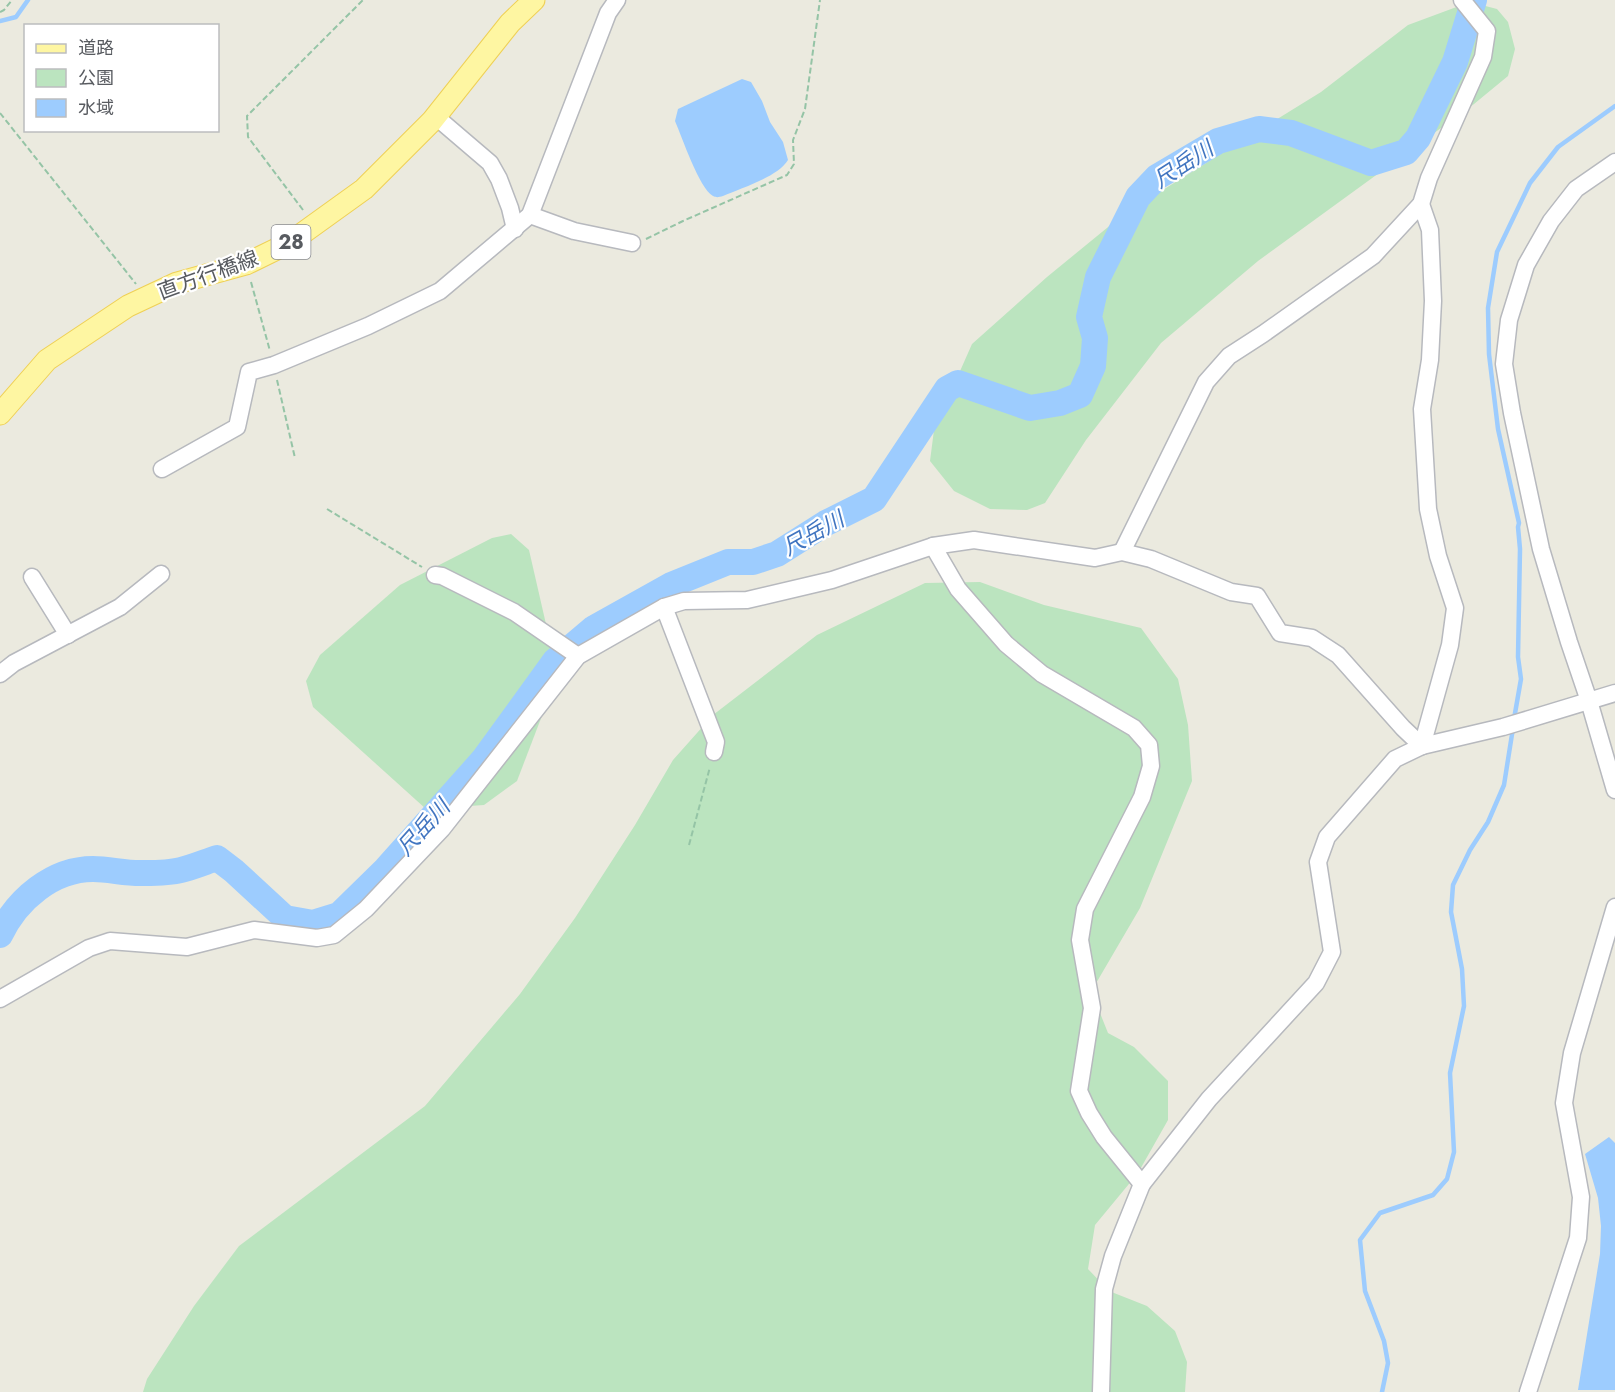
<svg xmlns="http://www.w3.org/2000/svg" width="1615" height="1392" font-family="Jost,'Noto Sans JP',sans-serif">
  <rect width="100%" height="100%" fill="#ebeadf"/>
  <g fill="#bbe4bf">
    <polygon points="1470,2 1497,9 1508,22 1515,49 1508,76 1474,104 1258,261 1161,343 1086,440 1045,503 1027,510 990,509 954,491 930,461 934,430 972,344 1047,277 1124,214 1321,92 1408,25"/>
    <polygon points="511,534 529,550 551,646 548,700 517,781 484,805 426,809 313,707 306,681 320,655 400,585 492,538"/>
    <polygon points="980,582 1044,605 1141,628 1178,679 1188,725 1192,781 1140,908 1095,985 1100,1013 1108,1033 1134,1047 1168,1081 1168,1120 1138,1173 1095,1225 1088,1269 1109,1291 1147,1306 1175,1331 1187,1362 1185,1392 143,1392 147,1379 194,1306 239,1246 425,1106 520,994 575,918 635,825 673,760 713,715 817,635 925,583"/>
  </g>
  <g fill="#9dccfe">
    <path d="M742 79 751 82 762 101 770 122 783 142 788 160C778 177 741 188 723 196 719 197 717 198 713 196 699 188 682 137 675 121L678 109Z"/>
    <polygon points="1609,1137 1615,1143 1615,1390 1578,1390 1600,1254 1601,1226 1598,1198 1585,1154"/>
  </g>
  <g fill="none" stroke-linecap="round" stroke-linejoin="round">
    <g stroke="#9dccfe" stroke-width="4.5">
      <polyline points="0,21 16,17 28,0"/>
      <polyline points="1514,719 1521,679 1518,657 1520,549 1518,527 1519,523 1498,429 1489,354 1488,308 1497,252 1530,183 1558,147 1615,106"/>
      <polyline points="1382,1392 1388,1363 1384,1341 1365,1291 1360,1240 1380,1213 1433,1195 1447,1179 1454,1152 1450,1073 1464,1006 1462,969 1451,912 1453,885 1470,850 1488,822 1504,785 1513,728"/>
    </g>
    <path stroke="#9dccfe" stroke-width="26" d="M0 935C17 899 53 869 93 869 110 869 127 874 144 873 156 873 170 873 181 870 193 867 205 862 217 858L234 871 285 918 313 923 339 915 386 869 484 759 555 661 594 628 671 585 728 562H753L777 554 826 523 874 499 947 389 958 383 1030 408 1060 403 1080 395 1093 366 1095 338 1089 317 1098 277 1138 197 1157 177 1218 141 1259 129 1291 133 1371 163 1406 152 1418 138 1455 62 1474 0"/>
    <defs>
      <g id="minor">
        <polyline points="435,116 490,163 499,179 510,208 515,229"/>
        <polyline points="1615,162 1576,189 1551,221 1526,265 1509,320 1504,364 1512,413 1541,549 1569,642 1589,701 1615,790"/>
        <polyline points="1421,204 1430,230 1433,301 1430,360 1422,409 1428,509 1438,556 1455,608 1450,645 1422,746"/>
        <polyline points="530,215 574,231 632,243"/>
        <polyline points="162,469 237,427 249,372 274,365 368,326 440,291 530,215 603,26 608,13 617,0"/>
        <polyline points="933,546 958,589 1006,644 1042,674 1134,728 1149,745 1151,766 1142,797 1085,909 1080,940 1092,1008 1079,1091 1089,1113 1104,1137 1142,1184"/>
        <polyline points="1122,552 1206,382 1229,356 1263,334 1373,256 1421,204 1429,178 1483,57 1487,31 1462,0"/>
        <polyline points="435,575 442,576 514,612 578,656"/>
        <polyline points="32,577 68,635"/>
        <polyline points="664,607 716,742 714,752"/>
        <polyline points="0,674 14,663 120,607 161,574"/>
        <polyline points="0,999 89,948 110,941 187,947 254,930 317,938 334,935 366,909 442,829 578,656 664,607 684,601 747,600 832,580 933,546 974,540 1095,558 1122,552 1151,559 1231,592 1257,596 1280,633 1312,638 1338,655 1403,728 1422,746"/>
        <polyline points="1101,1392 1104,1289 1113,1256 1142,1184 1209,1099 1316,983 1332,952 1318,862 1327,837 1395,759 1422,746 1503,727 1615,693"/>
        <polyline points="1528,1392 1578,1238 1581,1197 1564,1103 1572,1053 1615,907"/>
      </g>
      <polyline id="major" points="0,414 47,360 128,306 177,283 246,264 289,243 364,189 432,121 510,23 534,0"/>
    </defs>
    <use href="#minor" stroke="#b7b9be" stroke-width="19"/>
    <use href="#major" stroke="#efd055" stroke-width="23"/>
    <g stroke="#95c4a6" stroke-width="2" stroke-dasharray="6 3" stroke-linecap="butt">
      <polyline points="0,12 4,10 12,0"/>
      <polyline points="0,113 136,284"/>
      <polyline points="303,210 248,137 247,116 363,0"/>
      <polyline points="646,239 683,221 787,175 794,164 793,140 805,109 820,0"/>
      <polyline points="251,282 270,351"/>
      <polyline points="277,380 295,458"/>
      <polyline points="327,509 422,567"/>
      <polyline points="689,845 710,767"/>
    </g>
    <use href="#minor" stroke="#fff" stroke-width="16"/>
    <use href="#major" stroke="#fef6a2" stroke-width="21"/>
  </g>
  <g text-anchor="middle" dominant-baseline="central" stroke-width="4.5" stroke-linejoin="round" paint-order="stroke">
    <rect fill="#fff" stroke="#8a8c90" stroke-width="1.5" x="271.5" y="225" width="39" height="34" rx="4.5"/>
    <g font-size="20" font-weight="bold" fill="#585b60">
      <text x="291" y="242">28</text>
    </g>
    <g font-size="21" fill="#585b60" stroke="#fff">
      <text transform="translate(208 275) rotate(-20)">直方行橋線</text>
    </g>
    <g font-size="22" font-style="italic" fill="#4175c0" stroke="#fff">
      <text transform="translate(1183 164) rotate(-33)">尺岳川</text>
      <text transform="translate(813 533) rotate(-29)">尺岳川</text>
      <text transform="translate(423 827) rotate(-48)">尺岳川</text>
    </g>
  </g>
  <rect x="24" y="24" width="195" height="108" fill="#ffffff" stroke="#bcbdbf" stroke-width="1.5"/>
  <rect x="36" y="44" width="30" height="9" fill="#fef6a2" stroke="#bcbdbf" stroke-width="1.5"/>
  <text x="78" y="54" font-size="18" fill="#585b60">道路</text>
  <rect x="36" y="69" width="30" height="18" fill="#bbe4bf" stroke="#bcbdbf" stroke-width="1.5"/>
  <text x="78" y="84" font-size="18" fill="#585b60">公園</text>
  <rect x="36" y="99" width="30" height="18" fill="#9dccfe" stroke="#bcbdbf" stroke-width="1.5"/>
  <text x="78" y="114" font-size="18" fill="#585b60">水域</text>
</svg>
